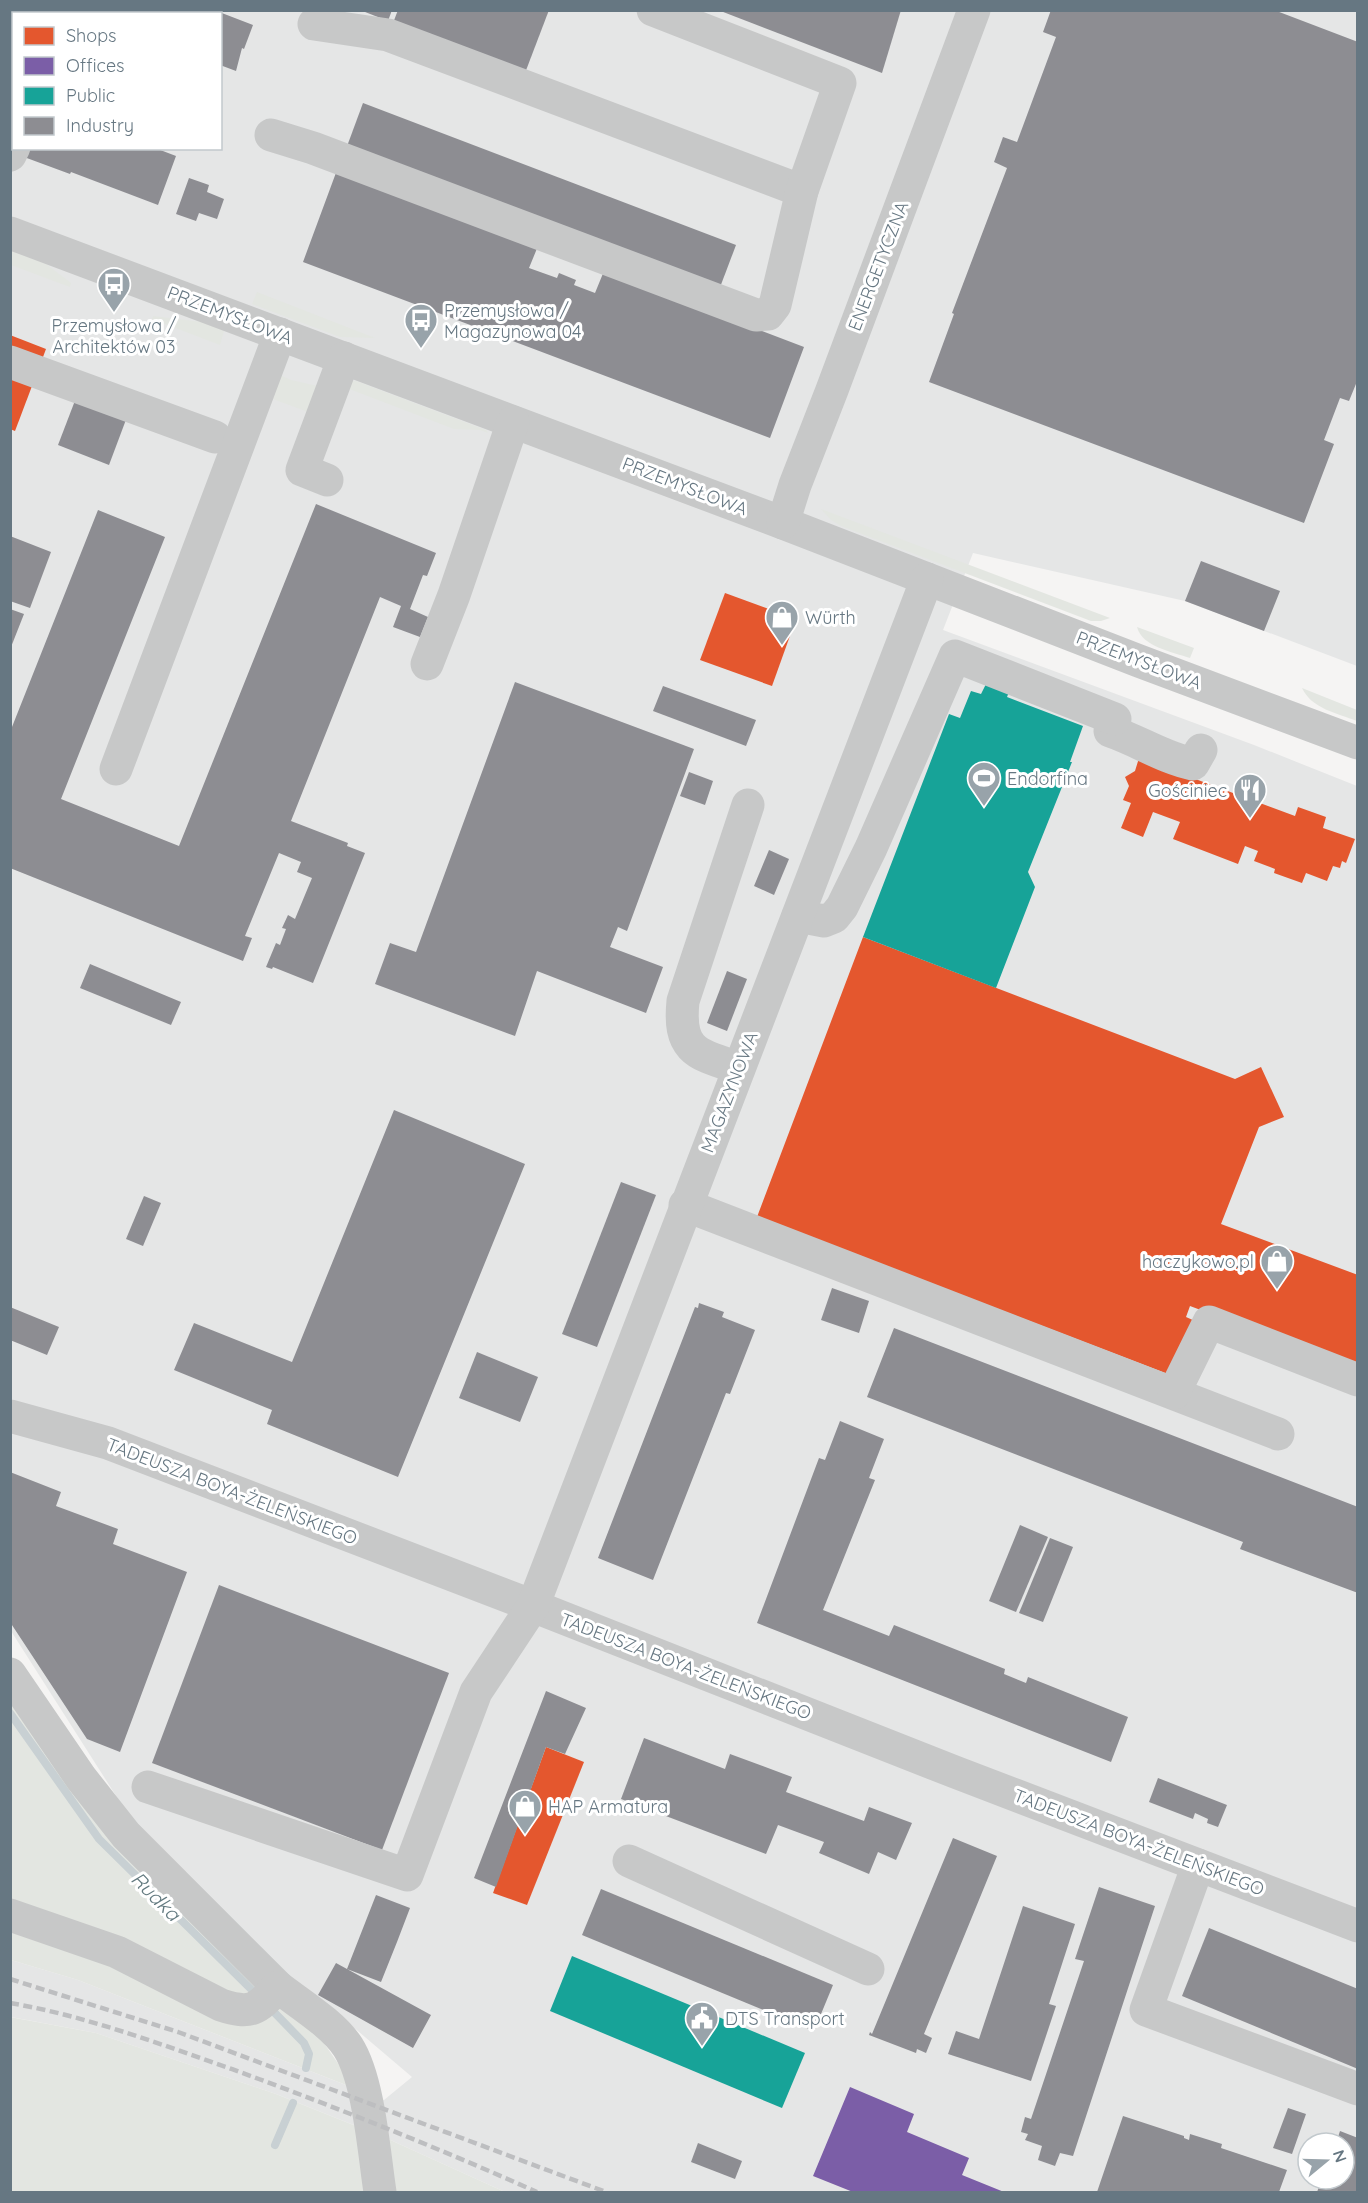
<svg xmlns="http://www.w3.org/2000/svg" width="1368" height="2203" font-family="Quicksand,sans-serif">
  <rect width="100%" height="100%" fill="#f5f4f3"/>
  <path fill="#e5e6e6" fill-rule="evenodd" d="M27 11H1357V666L1185 601 973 553 943 630 1254 745 1357 786V2192H505L386 2138 276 2094 96 2033 11 2017V1960L78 1980 384 2100 412 2077 352 2026 287 1979 141 1835 11 1631 10 53 13 45 14 148H220V14L26 13ZM1308 2143H1344V2179H1308Z"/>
  <g fill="#e3e6e1">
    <polygon points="10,250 46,264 71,283 70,287 11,265"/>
    <polygon points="257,292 375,338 340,337 252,304"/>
    <polygon points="153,316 202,322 224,331 220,345 152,319"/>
    <polygon points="280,375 291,380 322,387 311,413 270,398"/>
    <polygon points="352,381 356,381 486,430 488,433 480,430 454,429 344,387"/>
    <polygon points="821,509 1110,618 1101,621 1091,621 841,526 831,520"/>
    <path d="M1137 627 1194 648 1190 658C1173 652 1142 647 1137 627Z"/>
    <path d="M1302 688 1357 710V721C1337 713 1312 709 1302 688Z"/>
    <polygon points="10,1693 260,1984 243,2000 11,1906"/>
    <polygon points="10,1927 170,1989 280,2000 319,2036 344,2072 351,2087 78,1980 11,1960"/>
    <polygon points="10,2017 96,2033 276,2094 356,2126 365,2192 11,2192"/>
    <polygon points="386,2138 505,2192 394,2192"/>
  </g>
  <g fill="#e4572e">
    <polygon points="10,335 46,349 15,431 10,429"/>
    <polygon points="725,593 796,619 772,686 700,660"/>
    <polygon points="1139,758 1295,816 1298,807 1326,817 1323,828 1355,839 1346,863 1342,861 1340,868 1333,866 1327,881 1306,873 1302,883 1274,873 1275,869 1254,861 1258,851 1245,846 1238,864 1173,839 1180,822 1153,812 1143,837 1121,828 1131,803 1123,800 1129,786 1125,777 1135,771"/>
    <polygon points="863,937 1235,1079 1261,1067 1284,1117 1259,1127 1221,1224 1358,1275 1358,1369 1190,1306 1186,1317 1195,1321 1173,1376 757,1217"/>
    <polygon points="546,1747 584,1762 527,1905 493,1893"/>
  </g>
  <polygon fill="#7b5ea7" points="850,2087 914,2114 907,2132 969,2158 962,2175 1004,2192 853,2192 813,2176"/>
  <g fill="#17a398">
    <polygon points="986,684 1009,692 1007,697 1083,726 1070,762 1072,762 1028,872 1035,887 996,988 863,937 949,714 960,718 971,691 981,694"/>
    <polygon points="572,1956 805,2053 782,2108 550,2011"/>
  </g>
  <g fill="#8d8d92">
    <polygon points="80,10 214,10 253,25 244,49 242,48 236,71 220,65 220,14 78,14"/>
    <polygon points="360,10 392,10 388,21"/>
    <polygon points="398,10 549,10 525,73 393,23"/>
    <polygon points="718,10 901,10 882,73"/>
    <polygon points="1051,10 1274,10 1358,42 1358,379 1349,401 1340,398 1324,440 1334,444 1304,523 929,382 954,314 952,313 1007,168 994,162 1003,137 1017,142 1056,37 1043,32"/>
    <polygon points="363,103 736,245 719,290 346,149"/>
    <polygon points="28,148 155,148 176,156 158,205 71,172 70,174 24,157"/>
    <polygon points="337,170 538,246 529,268 557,278 559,273 576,280 574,285 595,293 604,271 804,347 770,438 303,262"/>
    <polygon points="189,178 209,185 207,192 224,199 217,219 199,213 196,221 176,214"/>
    <polygon points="76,398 127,417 109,465 58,445"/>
    <polygon points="316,504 436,553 427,576 423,575 410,609 428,617 420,637 393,627 401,606 380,597 291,821 348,843 347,846 365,853 313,983 273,967 272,969 266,967 276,943 280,945 286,929 282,928 288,915 295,919 312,878 297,872 301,862 279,853 245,936 252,938 243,961 10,868 10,732 98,510 165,537 61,799 179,846"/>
    <polygon points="10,536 51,552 30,608 10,601"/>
    <polygon points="1201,561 1280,591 1264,631 1185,601"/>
    <polygon points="10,609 24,614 11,647 10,647"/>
    <polygon points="515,682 694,749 627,931 618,927 610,947 663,967 646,1013 537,971 515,1036 375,984 390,943 416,952"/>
    <polygon points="663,686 756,720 746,746 653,711"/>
    <polygon points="689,772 713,781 705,805 680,796"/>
    <polygon points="769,850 789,859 774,895 754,886"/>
    <polygon points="90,964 181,1002 171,1025 80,988"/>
    <polygon points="727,971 747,979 727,1031 707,1023"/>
    <polygon points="394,1110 525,1164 398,1477 267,1424 272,1410 174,1370 194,1323 292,1362"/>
    <polygon points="621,1182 656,1195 597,1347 562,1334"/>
    <polygon points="144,1196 161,1203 143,1246 126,1239"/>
    <polygon points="832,1288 869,1301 859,1333 821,1320"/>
    <polygon points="699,1303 724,1312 722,1317 755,1330 730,1394 726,1393 653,1580 598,1558 695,1307 698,1308"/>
    <polygon points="10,1307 59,1327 47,1355 10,1340"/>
    <polygon points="894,1328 1358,1507 1358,1593 1240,1549 1243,1542 867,1397"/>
    <polygon points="477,1352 538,1377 520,1422 459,1398"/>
    <polygon points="840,1421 884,1439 869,1478 875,1480 823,1610 889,1636 894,1625 1005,1669 1004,1674 1026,1683 1028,1677 1128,1717 1111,1762 757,1623 819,1458 825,1460"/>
    <polygon points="10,1472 61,1492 56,1506 118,1529 113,1544 187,1572 120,1752 87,1739 10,1622"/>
    <polygon points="1020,1525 1048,1537 1016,1612 989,1601"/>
    <polygon points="1050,1538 1073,1547 1043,1622 1019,1613"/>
    <polygon points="219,1585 449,1673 382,1850 152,1763"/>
    <polygon points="546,1691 586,1708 565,1754 546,1747 496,1887 474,1878"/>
    <polygon points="644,1738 725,1769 730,1754 792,1777 786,1792 864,1821 869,1807 912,1823 896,1860 878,1852 869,1874 819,1853 824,1842 778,1825 766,1854 621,1799"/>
    <polygon points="1158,1778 1227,1805 1218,1827 1207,1823 1208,1819 1195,1813 1193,1819 1149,1802"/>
    <polygon points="953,1838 997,1856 924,2034 932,2038 926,2053 917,2049 916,2053 869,2035 870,2032 872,2034"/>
    <polygon points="1099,1887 1155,1906 1073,2156 1060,2153 1055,2166 1038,2160 1042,2146 1025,2140 1028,2134 1021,2132 1025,2117 1031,2119 1084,1961 1075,1959"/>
    <polygon points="601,1889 833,1985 814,2031 582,1935"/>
    <polygon points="376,1895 410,1908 397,1942 381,1982 347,1969 431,2015 413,2048 318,1995 336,1963 347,1969"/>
    <polygon points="1023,1906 1075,1924 1049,2004 1056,2006 1031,2081 948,2054 956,2031 979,2039"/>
    <polygon points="1209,1928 1358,1989 1358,2069 1182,1996"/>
    <polygon points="1288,2108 1306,2114 1292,2154 1273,2148"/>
    <polygon points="1123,2116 1184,2136 1184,2138 1189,2140 1190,2134 1222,2144 1221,2148 1287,2170 1279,2192 1097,2192"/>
    <polygon points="1340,2131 1358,2138 1358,2192 1317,2192 1322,2179 1344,2179 1344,2143 1336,2143"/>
    <polygon points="698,2143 742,2161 735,2179 691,2162"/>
  </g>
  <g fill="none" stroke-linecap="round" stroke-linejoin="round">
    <g stroke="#c8d0d3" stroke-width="8">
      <polyline points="10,1713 99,1839 257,1995"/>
      <polyline points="270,2008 304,2043 309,2054 306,2068"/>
      <polyline points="275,2145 293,2103"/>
    </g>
    <g stroke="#c7c8c8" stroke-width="33">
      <polyline points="64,14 66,10"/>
      <polyline points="314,24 388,35 802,191"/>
      <polyline points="271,135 313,148 756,315 768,314 775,305 802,191 840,83 653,10"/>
      <polyline points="10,155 14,147"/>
      <polyline points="10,233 783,523 1139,661 1358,743"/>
      <polyline points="10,362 215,437"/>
      <polyline points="327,480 302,470 344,358"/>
      <polyline points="783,523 795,485 832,390 974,10"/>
      <polyline points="427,664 454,595 513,422"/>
      <path d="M1110 731C1139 741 1164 758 1193 764L1201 750"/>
      <polyline points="116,769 280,334"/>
      <polyline points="798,916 824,921 834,917 842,907 871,848 955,656 1115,719"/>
      <path d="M739 1068C696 1054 678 1051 683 1001L748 805"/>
      <polyline points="685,1205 1278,1434"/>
      <polyline points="1174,1393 1209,1322 1358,1380"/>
      <polyline points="10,1416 108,1443 533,1606 955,1772 1358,1926"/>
      <polyline points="10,1674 81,1778 126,1835 278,1987"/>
      <polyline points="148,1787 407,1875 476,1692 533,1606 927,579"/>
      <polyline points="629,1861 868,1969"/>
      <polyline points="1198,1865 1146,2010 1358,2089"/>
      <path d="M10 1915 117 1952 221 2005C252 2015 257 2009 278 1987 300 2004 333 2024 348 2047 369 2080 374 2153 380 2192"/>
    </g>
    <g stroke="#bdbec0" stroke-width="4.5" stroke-dasharray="9 4.5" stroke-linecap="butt">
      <polyline points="10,1979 178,2032 606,2192"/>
      <path d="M10 2003C86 2016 157 2043 229 2068 333 2106 436 2147 537 2192"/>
    </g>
  </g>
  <defs>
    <symbol id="bus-pin" viewBox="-11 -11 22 30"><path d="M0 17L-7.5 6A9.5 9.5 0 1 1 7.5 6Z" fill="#98a3aa" stroke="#fff"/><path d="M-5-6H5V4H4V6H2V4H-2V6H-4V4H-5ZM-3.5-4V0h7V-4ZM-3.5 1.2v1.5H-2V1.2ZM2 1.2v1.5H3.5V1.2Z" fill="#fff"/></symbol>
    <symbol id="shop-pin" viewBox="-11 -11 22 30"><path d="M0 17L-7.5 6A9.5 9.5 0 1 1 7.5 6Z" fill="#98a3aa" stroke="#fff"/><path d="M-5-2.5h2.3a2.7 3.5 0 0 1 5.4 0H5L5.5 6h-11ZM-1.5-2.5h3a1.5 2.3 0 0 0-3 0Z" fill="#fff"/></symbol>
    <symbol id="stadium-pin" viewBox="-11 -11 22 30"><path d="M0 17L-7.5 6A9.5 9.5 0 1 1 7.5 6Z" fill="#98a3aa" stroke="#fff"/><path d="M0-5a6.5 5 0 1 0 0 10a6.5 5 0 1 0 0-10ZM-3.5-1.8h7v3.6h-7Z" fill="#fff"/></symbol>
    <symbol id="restaurant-pin" viewBox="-11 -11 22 30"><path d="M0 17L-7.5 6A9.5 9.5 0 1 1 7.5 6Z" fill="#98a3aa" stroke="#fff"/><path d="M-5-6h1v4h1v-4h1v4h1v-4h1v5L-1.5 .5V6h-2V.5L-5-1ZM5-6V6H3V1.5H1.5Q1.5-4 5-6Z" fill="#fff"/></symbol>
    <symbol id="civic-pin" viewBox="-11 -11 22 30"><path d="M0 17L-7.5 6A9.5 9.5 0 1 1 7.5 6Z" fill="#98a3aa" stroke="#fff"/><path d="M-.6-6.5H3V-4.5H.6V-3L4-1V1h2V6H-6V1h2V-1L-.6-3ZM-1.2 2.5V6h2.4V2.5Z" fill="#fff"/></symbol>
  </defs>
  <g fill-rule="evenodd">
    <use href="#bus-pin" x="95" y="265" width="38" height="52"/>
    <use href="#bus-pin" x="402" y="301" width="38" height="52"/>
    <use href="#shop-pin" x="763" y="598" width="38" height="52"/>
    <use href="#stadium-pin" x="965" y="759" width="38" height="52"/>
    <use href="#restaurant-pin" x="1231" y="771" width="38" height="52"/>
    <use href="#shop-pin" x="1258" y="1242" width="38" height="52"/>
    <use href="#shop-pin" x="506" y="1787" width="38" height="52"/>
    <use href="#civic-pin" x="683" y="1999" width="38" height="52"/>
  </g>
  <g text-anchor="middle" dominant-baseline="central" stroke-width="6" stroke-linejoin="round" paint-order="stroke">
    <g font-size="18" fill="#667782" stroke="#fff">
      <text transform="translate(878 266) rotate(-69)">ENERGETYCZNA</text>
      <text transform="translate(230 315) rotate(21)">PRZEMYSŁOWA</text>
      <text transform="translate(685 486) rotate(21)">PRZEMYSŁOWA</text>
      <text transform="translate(1139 660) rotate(21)">PRZEMYSŁOWA</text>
      <text transform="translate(729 1092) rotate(-69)">MAGAZYNOWA</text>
      <text transform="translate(232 1491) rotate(21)">TADEUSZA BOYA-ŻELEŃSKIEGO</text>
      <text transform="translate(686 1666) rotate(21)">TADEUSZA BOYA-ŻELEŃSKIEGO</text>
      <text transform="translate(1139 1842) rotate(21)">TADEUSZA BOYA-ŻELEŃSKIEGO</text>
    </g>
    <g font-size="18" fill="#667782" stroke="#fff" text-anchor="start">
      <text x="444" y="310">Przemysłowa /<tspan x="444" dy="21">Magazynowa 04</tspan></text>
      <text x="114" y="325" text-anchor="middle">Przemysłowa /<tspan x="114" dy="21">Architektów 03</tspan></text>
      <text x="805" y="617">Würth</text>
      <text x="1007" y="778">Endorfina</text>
      <text x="1227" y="790" text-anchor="end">Gościniec</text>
      <text x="1254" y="1261" text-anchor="end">haczykowo.pl</text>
      <text x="548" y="1806">HAP Armatura</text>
      <text x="725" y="2018">DTS Transport</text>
    </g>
    <g font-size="20" font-style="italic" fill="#62797f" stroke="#fff">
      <text transform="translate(156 1896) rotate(45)">Rudka</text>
    </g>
  </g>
  <rect width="1368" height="2203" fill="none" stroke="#667782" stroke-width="24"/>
  <rect x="12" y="12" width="210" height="138" fill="#ffffff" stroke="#c2c9cd" stroke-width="1.5"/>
  <rect x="24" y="27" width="30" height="18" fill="#e4572e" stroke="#c2c9cd" stroke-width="1.5"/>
  <text x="66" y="42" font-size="18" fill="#667782">Shops</text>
  <rect x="24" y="57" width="30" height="18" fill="#7b5ea7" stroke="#c2c9cd" stroke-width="1.5"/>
  <text x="66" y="72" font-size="18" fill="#667782">Offices</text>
  <rect x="24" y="87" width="30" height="18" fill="#17a398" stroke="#c2c9cd" stroke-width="1.5"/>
  <text x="66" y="102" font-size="18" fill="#667782">Public</text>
  <rect x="24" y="117" width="30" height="18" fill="#8d8d92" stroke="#c2c9cd" stroke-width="1.5"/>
  <text x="66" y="132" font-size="18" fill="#667782">Industry</text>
  <g transform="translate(1326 2161) rotate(71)"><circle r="28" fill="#ffffff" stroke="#c2c9cd" stroke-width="1.5"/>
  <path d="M0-4.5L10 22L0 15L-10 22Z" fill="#98a3aa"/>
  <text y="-9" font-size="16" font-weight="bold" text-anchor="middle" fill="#667782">N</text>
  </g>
</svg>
